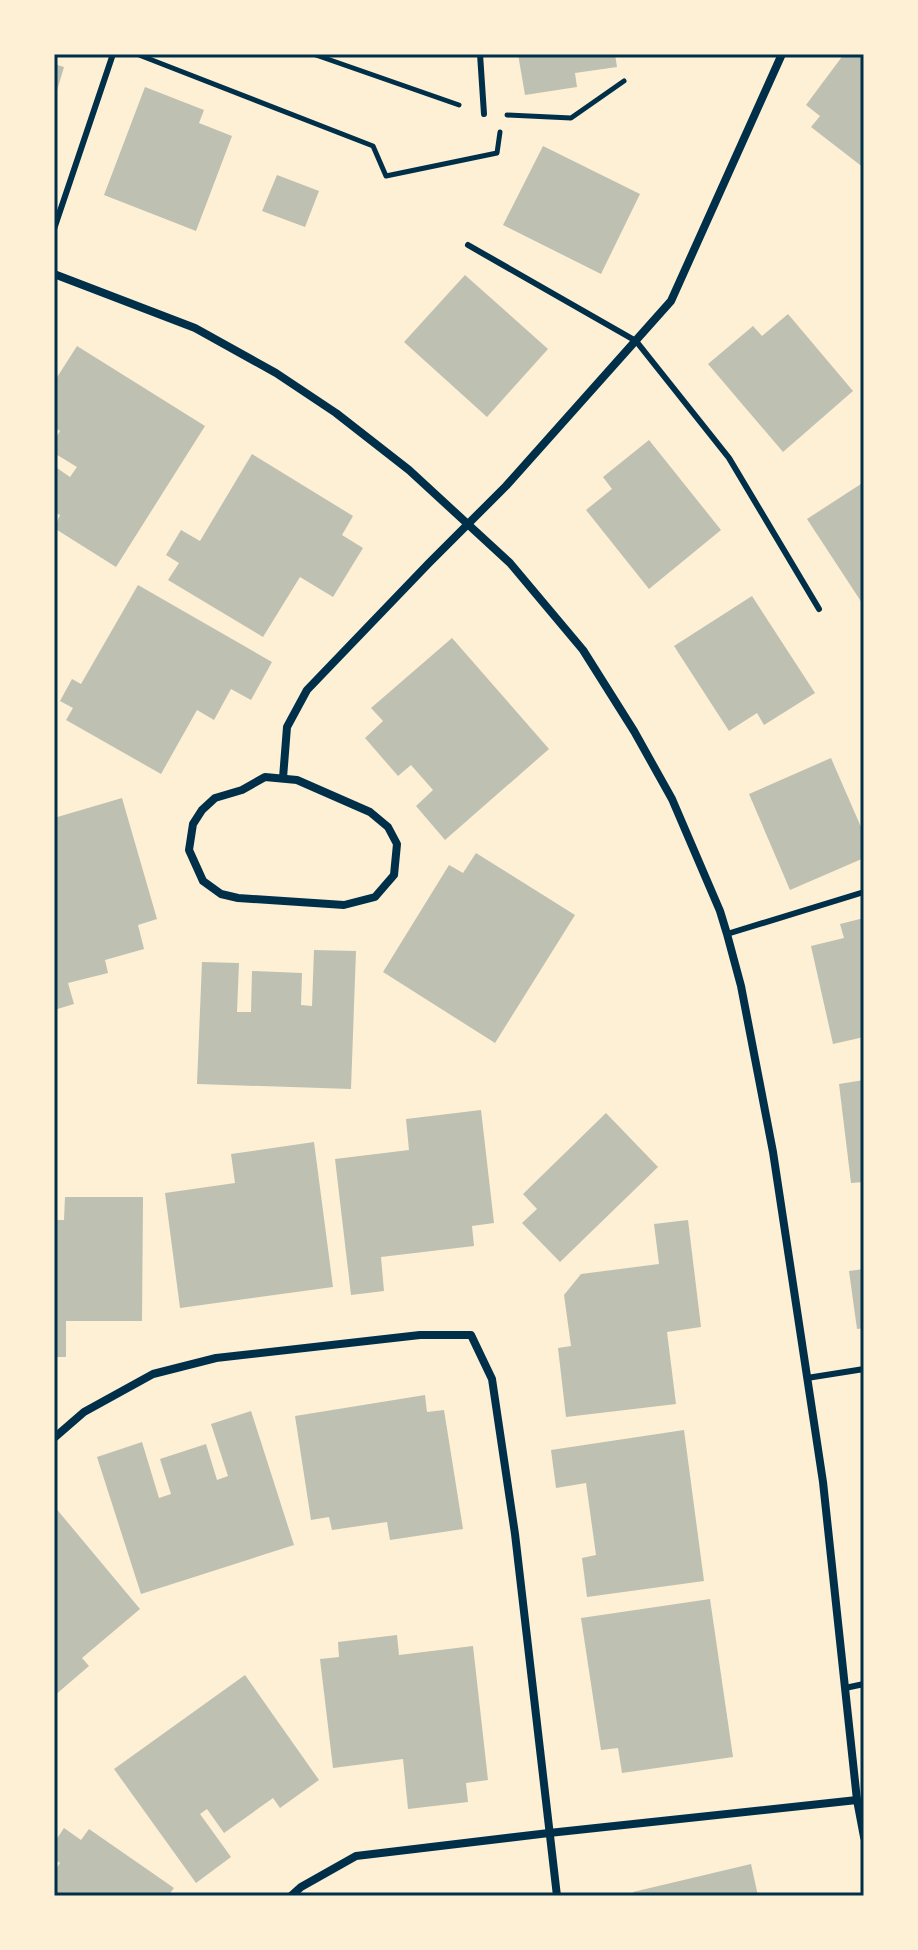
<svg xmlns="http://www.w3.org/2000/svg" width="918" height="1950" font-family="'PT Serif',serif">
  <rect width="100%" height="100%" fill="#fdf0d5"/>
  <g fill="#bec0b2">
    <polygon points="518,54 615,54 617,67 575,73 577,87 525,95"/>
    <polygon points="844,54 864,54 864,168 811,127 820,116 806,105"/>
    <polygon points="54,64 64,67 55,97 54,97"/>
    <polygon points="145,87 204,110 199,123 232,136 196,231 104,195"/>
    <polygon points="543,146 640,194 601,274 503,225"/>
    <polygon points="277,175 319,191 305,227 262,211"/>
    <polygon points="465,275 548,349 487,417 404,342"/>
    <polygon points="788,314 853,391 783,452 708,364 753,326 762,336"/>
    <polygon points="77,346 205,426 116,567 54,528 60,515 54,512 54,466 70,477 77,467 54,453 54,441 60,431 54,427 54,382"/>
    <polygon points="649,440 721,530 649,589 586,510 612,489 603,477"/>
    <polygon points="252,454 353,516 342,535 363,548 333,597 300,577 263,637 168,580 179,563 166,555 181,530 200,541"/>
    <polygon points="864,482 864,606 807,519"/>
    <polygon points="138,585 272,662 251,700 231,689 214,720 197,710 161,774 66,720 73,708 60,701 72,679 81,684"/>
    <polygon points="752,596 815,693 764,725 757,713 729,731 674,646"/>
    <polygon points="452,638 549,749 445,840 416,806 433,790 411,765 398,776 365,738 383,721 371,708"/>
    <polygon points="831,758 864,834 864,858 790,890 749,794"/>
    <polygon points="122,798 157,919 138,925 144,949 105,960 108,973 68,983 74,1004 54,1010 54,818"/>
    <polygon points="476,853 575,915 495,1043 383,972 449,865 463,873"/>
    <polygon points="864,918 864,1037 833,1044 811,946 844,938 840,924"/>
    <polygon points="314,950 356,951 351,1089 197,1084 202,962 239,963 237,1012 251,1012 252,971 302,973 301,1005 312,1006"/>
    <polygon points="864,1080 864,1182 851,1183 839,1084"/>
    <polygon points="481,1110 494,1223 472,1226 474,1246 381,1257 384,1291 351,1295 335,1159 409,1150 406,1119"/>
    <polygon points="606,1113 658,1167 560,1262 522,1223 537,1209 523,1194"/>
    <polygon points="314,1142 333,1287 180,1308 165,1193 235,1183 231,1154"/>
    <polygon points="65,1197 143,1197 142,1321 66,1321 66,1357 54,1357 54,1220 64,1220"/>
    <polygon points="688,1220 701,1327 667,1332 676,1404 566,1417 558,1348 571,1346 564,1295 581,1274 659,1264 654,1224"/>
    <polygon points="864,1269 864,1328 857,1329 849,1271"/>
    <polygon points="425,1395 427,1412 444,1410 463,1529 390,1540 387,1522 332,1530 329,1517 311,1520 295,1416"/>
    <polygon points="251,1411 294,1545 141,1594 97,1457 142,1442 159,1498 171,1494 160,1459 206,1444 217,1480 228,1476 211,1424"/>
    <polygon points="684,1430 704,1581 587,1597 582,1558 596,1555 586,1483 556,1488 551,1450"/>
    <polygon points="54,1506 140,1609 82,1658 89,1666 54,1696 54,1573 56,1571 54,1568"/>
    <polygon points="710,1599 733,1757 622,1773 618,1748 601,1750 581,1618"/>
    <polygon points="397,1635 399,1655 473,1646 488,1780 466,1783 468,1802 408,1809 403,1759 333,1768 320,1659 339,1657 338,1642"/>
    <polygon points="245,1675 319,1780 280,1808 273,1798 224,1833 207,1809 200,1814 231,1857 196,1883 114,1769"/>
    <polygon points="64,1828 81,1840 89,1829 174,1888 168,1896 54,1896 54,1872 60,1863 54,1859 54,1843"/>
    <polygon points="751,1864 758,1896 634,1896 633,1892"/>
  </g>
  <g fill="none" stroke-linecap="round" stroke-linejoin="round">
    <g stroke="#003049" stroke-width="5">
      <polyline points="313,54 459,105"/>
      <polyline points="139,55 373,146 386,176 497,153 500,132"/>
      <polyline points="507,115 571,118 624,81"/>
    </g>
    <g stroke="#003049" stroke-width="6">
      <polyline points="480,54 484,114"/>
      <polyline points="54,229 113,54"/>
      <polyline points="468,245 636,341 729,458 819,609"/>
      <polyline points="727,934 864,892"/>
      <polyline points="807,1378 864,1369"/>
      <polyline points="845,1688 864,1684"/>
    </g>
    <g stroke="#003049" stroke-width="8">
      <polyline points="54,274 195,328 276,373 336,413 409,470 510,563 583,650 634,731 672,799 720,911 727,934 741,986 773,1152 823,1482 857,1800 864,1837"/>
      <polygon points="265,777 297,780 370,812 388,827 397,844 394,875 375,897 344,905 238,898 221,894 203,881 189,850 193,824 202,810 215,798 242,790"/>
      <polyline points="283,778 287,727 307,690 429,563 506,486 671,301 782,54"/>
      <polyline points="54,1438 84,1412 153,1374 216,1358 420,1335 471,1335 492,1379 515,1534 557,1896"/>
      <polyline points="291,1896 301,1887 356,1856 549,1833 857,1800"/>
    </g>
  </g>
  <rect width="918" height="1950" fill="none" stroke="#fdf0d5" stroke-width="112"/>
  <rect x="56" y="56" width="806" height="1838" fill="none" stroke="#003049" stroke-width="3"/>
</svg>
